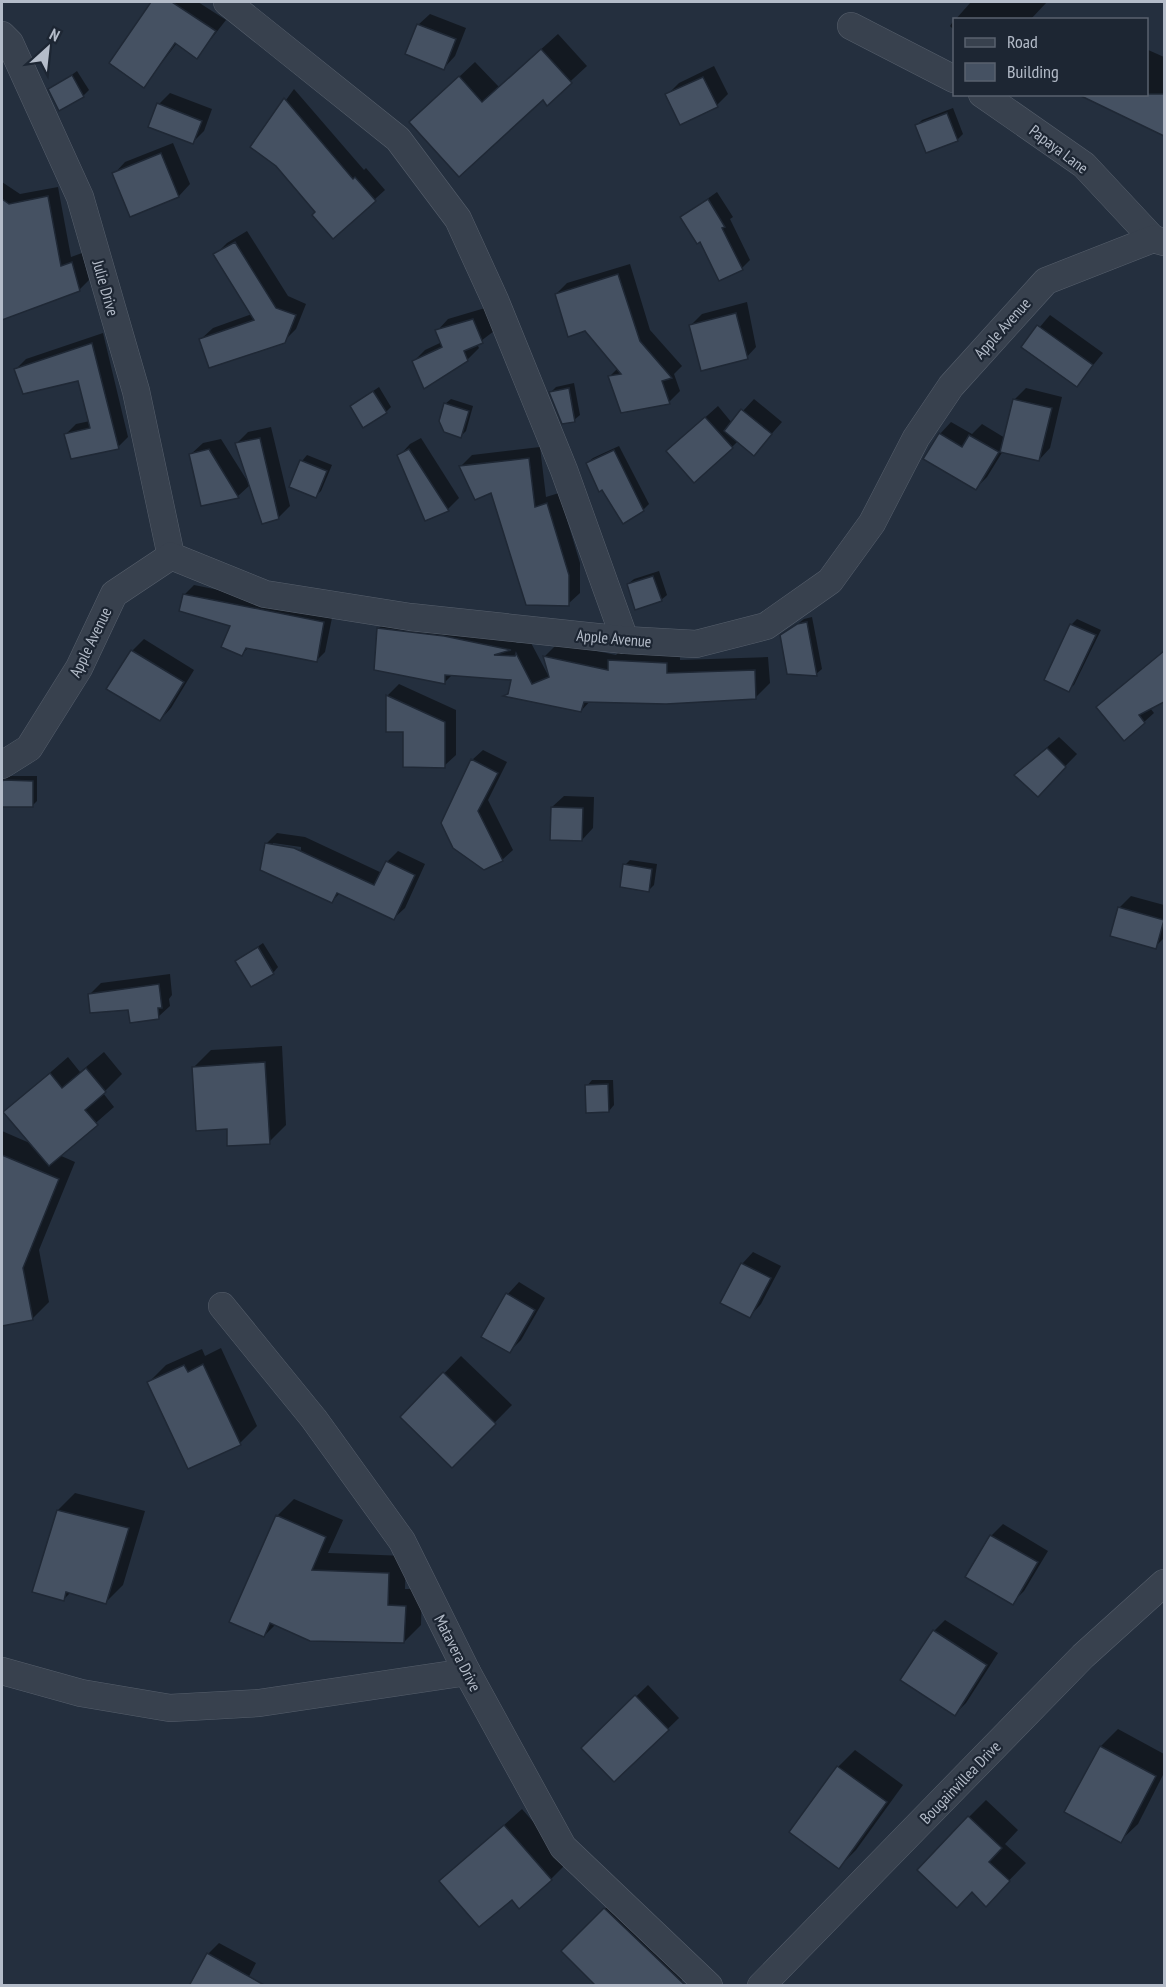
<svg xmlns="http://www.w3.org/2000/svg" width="1166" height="1987" font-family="'PT Sans Narrow',sans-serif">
  <rect width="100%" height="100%" fill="#242f3e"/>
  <g fill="#0007" fill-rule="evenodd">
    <polygon points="153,2 198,2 226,20 197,57 177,43 144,86 111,63"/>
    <polygon points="971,2 1047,2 1030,20 955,20"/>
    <polygon points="430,14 466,28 455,56 444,68 418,25"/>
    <polygon points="954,20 954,30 950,26"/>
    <polygon points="558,34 587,66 547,103 543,98 427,107 475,62 499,87"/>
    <polygon points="1146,49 1164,57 1164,134 1110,108 1146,94"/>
    <polygon points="714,66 728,94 717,105 667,95 679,83"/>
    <polygon points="77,71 89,90 83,96 55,87"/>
    <polygon points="294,89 364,170 366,168 385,190 333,237 317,212 277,165 252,147"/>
    <polygon points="170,93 212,109 204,131 192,143 159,104"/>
    <polygon points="953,108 963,134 957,140 917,125 922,120"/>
    <polygon points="173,143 190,184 179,196 131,215 114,174 125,162"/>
    <polygon points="2,182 20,194 58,187 71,257 82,253 89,280 79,290 26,296 2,319"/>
    <polygon points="717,192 733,217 730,219 750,260 742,268 701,240 682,217"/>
    <polygon points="247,231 288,296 306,304 296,329 284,341 201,339 213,328 252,314 215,255 227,243"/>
    <polygon points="630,264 650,330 682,366 674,374 680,391 669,402 609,377 618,368 556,294 567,283"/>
    <polygon points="747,302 756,347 745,359 691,325 702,314"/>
    <polygon points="485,308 494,331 477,344 479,348 467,360 413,362 425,350 442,342 437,331 448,319"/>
    <polygon points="1050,315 1103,353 1077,385 1023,347"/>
    <polygon points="103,333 128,437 118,447 66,434 76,424 90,421 79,379 15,370 26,359"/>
    <polygon points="574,383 580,415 574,420 551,392 556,387"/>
    <polygon points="379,387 391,407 386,412 351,406"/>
    <polygon points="1026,388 1062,397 1050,448 1039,460 1003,451 987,477 976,488 940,434 951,422 972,434 982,424 1005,438 1014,400"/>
    <polygon points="451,399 473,406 466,431 461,436 445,404"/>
    <polygon points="754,399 782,422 754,454 738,441 732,447 680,440 718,406 732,423"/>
    <polygon points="271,427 290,506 278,518 250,485 238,496 203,504 191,454 203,443 221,439 248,482 236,444 248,432"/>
    <polygon points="421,438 459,498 448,509 399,456 410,444"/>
    <polygon points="619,446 649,504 643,510 587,463 593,458"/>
    <polygon points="540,447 546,497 559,493 580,563 580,593 568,604 492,491 461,466 472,455"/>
    <polygon points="307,455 332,465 321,491 316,496 302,461"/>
    <polygon points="659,571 667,595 661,600 628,584 634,579"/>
    <polygon points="194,585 333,613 325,652 316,661 249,647 242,654 232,625 185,594"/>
    <polygon points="392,615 522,636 516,643 528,643 530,641 548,675 544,657 558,643 616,655 624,647 680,650 680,660 768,657 770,683 756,697 591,700 581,711 506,695 510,691 513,678 453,674 445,682 379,628"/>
    <polygon points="812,617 822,669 816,674 782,636 804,619"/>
    <polygon points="1077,619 1101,630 1074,685 1068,690 1071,625"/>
    <polygon points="144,639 194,670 171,708 160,720 108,688 132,651"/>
    <polygon points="1164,651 1164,701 1150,708 1154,713 1144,722 1108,697"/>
    <polygon points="399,684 456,710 456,755 444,766 405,731 387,731 387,696"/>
    <polygon points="1059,737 1077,754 1049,783 1016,774"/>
    <polygon points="483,750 507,762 488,800 513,850 502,860 484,869 472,760"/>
    <polygon points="4,776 37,776 37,801 32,806 2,806 2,778"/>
    <polygon points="564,796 594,797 593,828 582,840 552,807"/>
    <path d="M277 833 305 837 382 873 387 862 398 851 425 864 405 908 394 918 340 893 332 901 266 844ZM273 843 301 847V850L273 846Z"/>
    <polygon points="630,860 657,864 654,885 649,890 625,865"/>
    <polygon points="1131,896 1164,905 1164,938 1155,947 1119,908"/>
    <polygon points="263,943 278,967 273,973 237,961"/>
    <polygon points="170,974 172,995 169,999 170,1006 158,1017 89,995 101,983"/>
    <polygon points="282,1046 286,1125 269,1142 194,1067 211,1050"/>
    <polygon points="104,1052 122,1074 103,1093 114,1107 59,1155 75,1162 39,1250 49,1302 32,1319 2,1324 2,1234 7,1233 2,1231 2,1131 32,1144 5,1112 68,1057 80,1072"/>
    <polygon points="592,1080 613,1080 614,1105 609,1111 587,1086"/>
    <polygon points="753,1252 781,1266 761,1304 750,1316 742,1264"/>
    <polygon points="519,1282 545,1298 521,1340 509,1352 483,1336 508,1294"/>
    <polygon points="221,1348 257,1426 240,1443 149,1382 166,1365 202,1349 205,1356"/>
    <polygon points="461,1356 512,1405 452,1466 402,1417"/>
    <polygon points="75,1493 145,1511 123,1585 106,1602 71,1592 64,1599 58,1510"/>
    <polygon points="294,1499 343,1520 328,1553 406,1556 405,1589 422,1589 421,1625 404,1642 276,1624 264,1636 277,1516"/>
    <polygon points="1003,1524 1048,1551 1024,1591 1012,1603 991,1536"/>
    <polygon points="945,1620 998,1653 966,1703 955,1714 934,1631"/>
    <polygon points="648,1685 679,1718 615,1780 583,1748"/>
    <polygon points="1118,1729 1164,1754 1164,1773 1138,1824 1120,1841 1066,1811 1101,1746"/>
    <polygon points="855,1750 903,1785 856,1850 839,1867 838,1767"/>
    <polygon points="986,1800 1018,1830 1005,1844 1026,1863 986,1904 969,1817"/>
    <polygon points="522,1809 568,1862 551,1879 512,1898 441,1881"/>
    <polygon points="622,1892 698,1964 676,1986 563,1951"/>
    <polygon points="219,1943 256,1963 244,1986 208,1954"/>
  </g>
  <g fill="#455162" stroke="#1f2835" stroke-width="1.5">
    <polygon points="151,2 172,2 216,31 197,59 175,43 144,88 109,63"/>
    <polygon points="417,24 456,39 444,70 405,54"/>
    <polygon points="541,49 572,83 547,106 543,100 459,177 409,122 459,76 482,102"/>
    <polygon points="72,75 84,97 59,111 48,89"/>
    <polygon points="703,77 718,107 680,125 665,94"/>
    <polygon points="1077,94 1164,94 1164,136"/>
    <polygon points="284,98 353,179 355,177 376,201 333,239 312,215 315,212 276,166 250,147"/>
    <polygon points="157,103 202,121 193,144 148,127"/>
    <polygon points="947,113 958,141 926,153 915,125"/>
    <polygon points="161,153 179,197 130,217 112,173"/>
    <polygon points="48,196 61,266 72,262 80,291 2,320 2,199 9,204"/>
    <polygon points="708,199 725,227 722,228 743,270 719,281 700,242 697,244 680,217"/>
    <polygon points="235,242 276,308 296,315 285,343 209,368 199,339 254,320 213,254"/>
    <polygon points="618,274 640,341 672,378 662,381 670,404 621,413 608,376 621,374 585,331 568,337 555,294"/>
    <polygon points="736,313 748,359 701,371 689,325"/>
    <polygon points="473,319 483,343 464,351 468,361 424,389 412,361 442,347 435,330"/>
    <polygon points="1037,325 1093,365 1077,387 1021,347"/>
    <polygon points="92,343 119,449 71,459 64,434 90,428 78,381 23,394 14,369"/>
    <polygon points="569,388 575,422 562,424 549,392"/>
    <polygon points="373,391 387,413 363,428 350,406"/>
    <polygon points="1013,399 1052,408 1039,461 1000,452"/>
    <polygon points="444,403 469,411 461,438 444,432 439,421"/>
    <polygon points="741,409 772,434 754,456 724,431"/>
    <polygon points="705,417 733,448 694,483 666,451"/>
    <polygon points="939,433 962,447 969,435 999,452 976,490 923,459"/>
    <polygon points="260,438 279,519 262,524 235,443"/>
    <polygon points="209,449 239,498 201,506 189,454"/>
    <polygon points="409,449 449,511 425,521 397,455"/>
    <polygon points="614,450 644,511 623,524 602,490 599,492 586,463"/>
    <polygon points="529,458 535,507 547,503 569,575 569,606 526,605 491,493 475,500 459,466"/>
    <polygon points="300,460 327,471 316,498 289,487"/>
    <polygon points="653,576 662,601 635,610 627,584"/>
    <polygon points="183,594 324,622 317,662 246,648 242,656 221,647 230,626 179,611"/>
    <polygon points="807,622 817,676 787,674 780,635 797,624"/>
    <polygon points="1070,624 1096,635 1069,692 1044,680"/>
    <polygon points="377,628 444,636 511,650 494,655 515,656 516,653 532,684 549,677 543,656 608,670 608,660 667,663 667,673 755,670 756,699 666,704 584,702 581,712 503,696 508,694 511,680 445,675 445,684 374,670"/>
    <polygon points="131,650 184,682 160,721 106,689"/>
    <polygon points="1164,651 1164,702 1139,715 1145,723 1124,741 1096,707"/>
    <polygon points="386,695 445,722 445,768 403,767 403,732 386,732"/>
    <polygon points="1047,748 1066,767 1038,797 1014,775"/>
    <polygon points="471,759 498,773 478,811 503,861 484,870 453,848 441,823"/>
    <polygon points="4,780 33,781 33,807 2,807 2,781"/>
    <polygon points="551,807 583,808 582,841 550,840"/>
    <polygon points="265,843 294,848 374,885 386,861 415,875 394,920 337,893 332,903 260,870"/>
    <polygon points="623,864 652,869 649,892 620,887"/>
    <polygon points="1118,907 1164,920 1156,949 1110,936"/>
    <polygon points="258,947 274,974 251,987 235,961"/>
    <polygon points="159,984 162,1008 158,1008 159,1019 130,1023 128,1010 90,1013 88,994"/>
    <polygon points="265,1062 270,1144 227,1146 227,1129 196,1131 192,1067"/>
    <polygon points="86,1068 106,1092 85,1110 98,1125 49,1166 3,1112 50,1073 62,1088"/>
    <polygon points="608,1084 609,1112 586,1113 585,1085"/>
    <polygon points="2,1155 59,1179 23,1268 33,1320 2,1326"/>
    <polygon points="741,1263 771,1278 750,1318 720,1303"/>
    <polygon points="506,1293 535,1310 510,1353 481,1337"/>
    <polygon points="203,1364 241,1445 188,1469 147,1382 184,1365 188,1372"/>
    <polygon points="443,1372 496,1424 452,1468 400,1417"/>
    <polygon points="57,1510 129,1528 106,1604 66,1592 64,1601 32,1592"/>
    <polygon points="276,1515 326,1537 312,1570 389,1573 388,1605 406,1606 404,1643 310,1641 270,1623 264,1637 229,1622"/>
    <polygon points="990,1535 1038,1562 1013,1605 965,1577"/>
    <polygon points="933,1630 987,1665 955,1716 900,1680"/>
    <polygon points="635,1695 669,1730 614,1782 581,1748"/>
    <polygon points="1100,1746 1156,1776 1121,1843 1064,1812"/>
    <polygon points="837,1766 887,1802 839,1869 789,1832"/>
    <polygon points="968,1816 1002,1848 989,1862 1010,1881 986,1907 972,1892 957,1908 917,1870"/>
    <polygon points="504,1825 552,1880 519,1909 512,1900 479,1927 439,1881"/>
    <polygon points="604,1908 686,1986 596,1986 561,1951"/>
    <polygon points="207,1953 266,1986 189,1986"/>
  </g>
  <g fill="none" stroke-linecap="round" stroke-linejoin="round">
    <defs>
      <g id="street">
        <polyline points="227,2 398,139 458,219 495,300 564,470 625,640"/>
        <polyline points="851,26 954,79"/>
        <polyline points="2,35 10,43 80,197 136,391 171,556"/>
        <polyline points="982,94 1084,165 1153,239"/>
        <polyline points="2,765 29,748 79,668 114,594 171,556 265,594 410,617 625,640 696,644 766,626 830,581 872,523 916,438 951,386 1046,281 1153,239 1164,242"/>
        <polyline points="222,1306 314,1419 402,1541 467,1672 563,1847 709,1986"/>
        <polyline points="2,1671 81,1693 170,1708 259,1703 467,1672"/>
        <polyline points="761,1986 1083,1656 1164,1583"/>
      </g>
    </defs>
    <use href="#street" stroke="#565f6c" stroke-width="28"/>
    <use href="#street" stroke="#38414e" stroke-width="27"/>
  </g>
  <g text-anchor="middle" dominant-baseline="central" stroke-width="4.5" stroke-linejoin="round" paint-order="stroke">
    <g font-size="16" fill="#b4bcc9" stroke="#1d2633">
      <text transform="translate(1059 149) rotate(37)">Papaya Lane</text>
      <text transform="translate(106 288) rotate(74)">Julie Drive</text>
      <text transform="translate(1002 328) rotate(-48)">Apple Avenue</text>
      <text transform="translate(614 638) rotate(5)">Apple Avenue</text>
      <text transform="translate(90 642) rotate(-64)">Apple Avenue</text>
      <text transform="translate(458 1653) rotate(63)">Matavera Drive</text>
      <text transform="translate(960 1782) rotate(-46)">Bougainvillea Drive</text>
    </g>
  </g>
  <rect width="1166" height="1987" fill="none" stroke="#b4bcc9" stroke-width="6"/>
  <rect x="953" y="18" width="195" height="78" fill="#1d2633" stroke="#59626f" stroke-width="1.5"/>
  <rect x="965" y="38" width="30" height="9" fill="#38414e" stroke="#59626f" stroke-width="1.5"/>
  <text x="1007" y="48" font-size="18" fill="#b4bcc9">Road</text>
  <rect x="965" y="63" width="30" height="18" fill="#455162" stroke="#59626f" stroke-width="1.5"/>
  <text x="1007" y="78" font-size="18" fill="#b4bcc9">Building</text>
  <g transform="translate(48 48) rotate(27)" stroke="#1d2633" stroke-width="4.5" paint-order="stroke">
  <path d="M0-4.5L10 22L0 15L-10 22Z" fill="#b4bcc9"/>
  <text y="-9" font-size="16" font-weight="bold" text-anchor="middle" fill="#b4bcc9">N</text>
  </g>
</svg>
